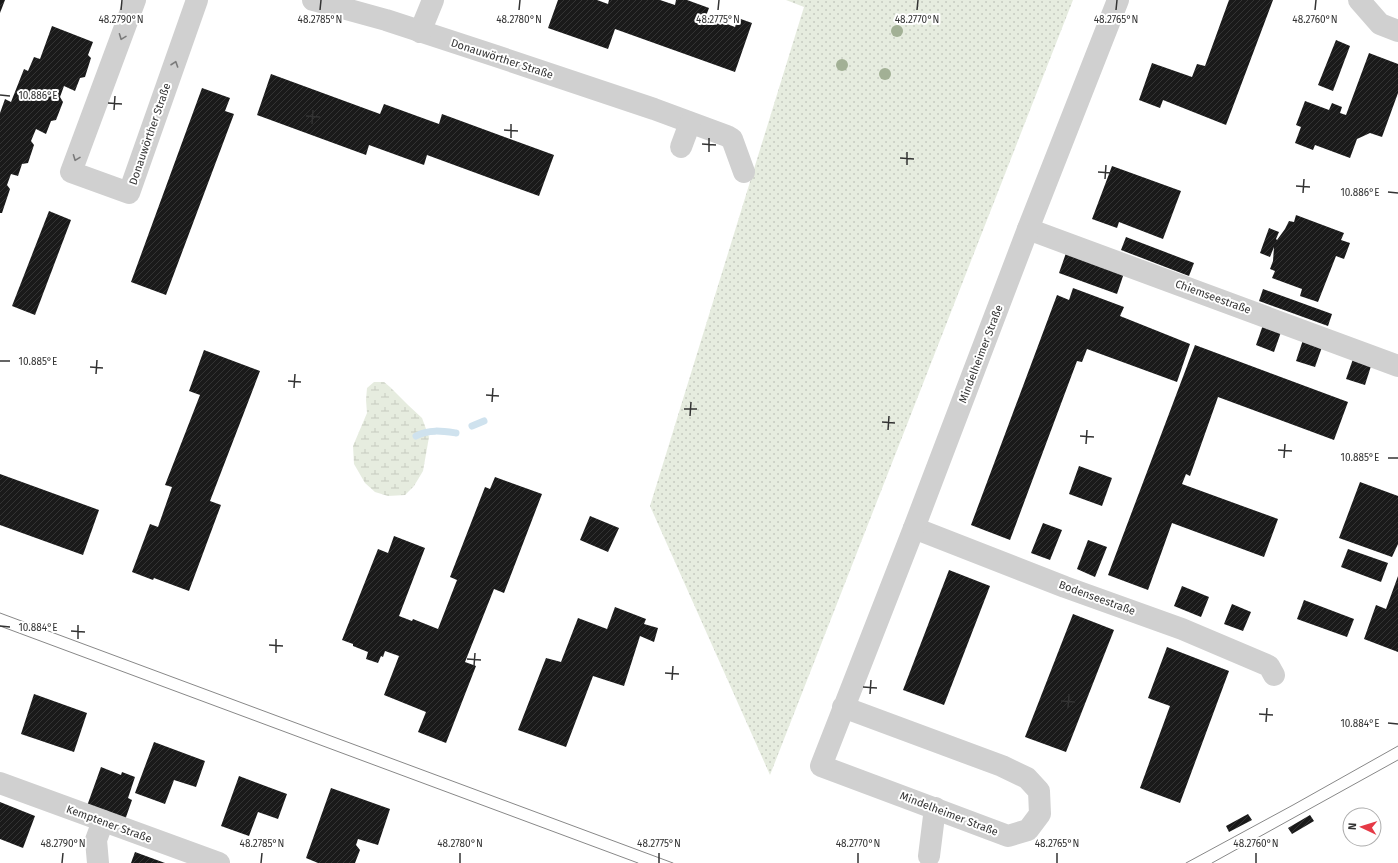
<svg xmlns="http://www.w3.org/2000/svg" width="1398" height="863" font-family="'Fira Sans',sans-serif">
  <defs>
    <pattern id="grass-dots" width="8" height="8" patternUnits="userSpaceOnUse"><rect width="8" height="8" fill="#e6ecdf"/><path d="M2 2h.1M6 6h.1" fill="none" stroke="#c6cbc0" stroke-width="1.8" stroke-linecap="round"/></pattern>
    <pattern id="wetland-marsh" width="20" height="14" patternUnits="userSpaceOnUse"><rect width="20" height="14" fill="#e6ecdf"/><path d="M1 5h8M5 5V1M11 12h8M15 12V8" fill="none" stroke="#c6cbc0"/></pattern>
    <pattern id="building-hatch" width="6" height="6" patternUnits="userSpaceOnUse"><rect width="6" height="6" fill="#1a1a1a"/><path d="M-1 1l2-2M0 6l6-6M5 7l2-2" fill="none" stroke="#333"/></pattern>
  </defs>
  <rect width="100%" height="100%" fill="#fff"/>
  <polygon fill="url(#grass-dots)" points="786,0 1073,0 770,775 650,506 804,7"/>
  <polygon fill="url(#wetland-marsh)" points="374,382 384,382 390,387 408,405 422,418 429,437 423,471 414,486 405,495 388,496 375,492 365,483 354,464 353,446 367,413 366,400 367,388"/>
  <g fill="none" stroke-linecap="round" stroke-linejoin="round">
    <g stroke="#cfe2ee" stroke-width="7">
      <polyline points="472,426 484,421"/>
      <path d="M416 436C429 429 442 431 456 433"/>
    </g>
  </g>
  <g fill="url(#building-hatch)">
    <polygon points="0,0 5,0 0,13"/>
    <polygon points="558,0 597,0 608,4 609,0 660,0 675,5 676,0 687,0 709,8 706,16 735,27 738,18 752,23 735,72 615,29 608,49 548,28"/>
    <polygon points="1229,0 1273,0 1226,125 1163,100 1160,108 1139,100 1152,63 1192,77 1197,64 1205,66"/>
    <polygon points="52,26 93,42 88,55 91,58 85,77 80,78 75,91 64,86 60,97 63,102 56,120 51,121 46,134 36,129 31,141 34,145 28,163 22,164 18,176 11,174 7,185 10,189 2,213 0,213 0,113 5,99 11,102 24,69 28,71 34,57 40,59"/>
    <polygon points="1336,40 1350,46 1333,91 1318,85"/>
    <polygon points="1369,53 1398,64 1398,93 1382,137 1370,133 1357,139 1350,158 1315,145 1313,150 1295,143 1301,127 1296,125 1305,101 1329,110 1332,103 1342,107 1340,113 1346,115"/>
    <polygon points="271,74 380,114 384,104 439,124 442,114 554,155 539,196 427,155 424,165 369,145 366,155 257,115"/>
    <polygon points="202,88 230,98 225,111 234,114 166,295 131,282"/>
    <polygon points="1112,166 1181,191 1163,239 1119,222 1117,228 1092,219"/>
    <polygon points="49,211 71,220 35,315 12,306"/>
    <polygon points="1296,215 1344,233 1341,240 1350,243 1344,259 1336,256 1318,302 1300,296 1302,289 1272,278 1275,271 1270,269 1273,261 1274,247 1270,257 1260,253 1269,228 1279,232 1276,239 1277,240 1285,229 1289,221 1294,222"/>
    <polygon points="1126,237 1194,263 1189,276 1121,250"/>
    <polygon points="1066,253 1124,273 1117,294 1059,273"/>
    <polygon points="1073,288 1124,307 1120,316 1190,344 1177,382 1087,349 1082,362 1077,361 1010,540 971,525 1057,295 1069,300"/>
    <polygon points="1263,289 1332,314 1328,326 1259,301"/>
    <polygon points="1263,325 1281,332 1274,352 1256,345"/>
    <polygon points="1303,340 1322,347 1315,367 1296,361"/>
    <polygon points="1195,345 1348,402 1334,440 1218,397 1190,476 1186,474 1182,484 1278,519 1264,557 1172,523 1148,590 1108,575"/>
    <polygon points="204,350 260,371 210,501 221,505 189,591 154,578 153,580 132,572 150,524 158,527 172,487 165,485 200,395 189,391"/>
    <polygon points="1353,359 1371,366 1365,385 1346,379"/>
    <polygon points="1079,466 1112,478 1102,506 1069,494"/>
    <polygon points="0,474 99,510 83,555 0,525"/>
    <polygon points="495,477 542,494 504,593 494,589 465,662 476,666 446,743 418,732 426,712 384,695 399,656 385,651 383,657 381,656 378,663 366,659 368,652 353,646 353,644 342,640 378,549 388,553 394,536 425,548 399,616 412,621 413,619 438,629 457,580 450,577 485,487 490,489"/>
    <polygon points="1360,482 1398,496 1398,544 1392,557 1339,538"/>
    <polygon points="590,516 619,528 608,552 580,540"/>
    <polygon points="1043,523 1062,530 1050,560 1031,553"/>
    <polygon points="1088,540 1107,547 1095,577 1077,569"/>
    <polygon points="1348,549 1388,563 1381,582 1341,567"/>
    <polygon points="949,570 990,586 944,705 903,690"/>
    <polygon points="1398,576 1398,652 1364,639 1376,605 1386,609"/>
    <polygon points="1182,586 1209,597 1201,617 1174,606"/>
    <polygon points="1304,600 1354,619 1347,637 1297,619"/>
    <polygon points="1232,604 1251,612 1243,631 1224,624"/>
    <polygon points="615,607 646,619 644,624 658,628 654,642 640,636 624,686 593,676 566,747 518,730 546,658 561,662 578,618 607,629"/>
    <polygon points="1073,614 1114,630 1066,752 1025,737"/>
    <polygon points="1167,647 1229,671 1180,803 1140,788 1170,706 1148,698"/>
    <polygon points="34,694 87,713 74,752 21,734"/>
    <polygon points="154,742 205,761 196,787 174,780 165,804 135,793"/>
    <polygon points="101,767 121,775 122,772 135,777 128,798 132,800 125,820 87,806"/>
    <polygon points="239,776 287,794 278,819 258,812 249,836 221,826"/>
    <polygon points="331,788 390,809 378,845 358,839 356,845 360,850 355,863 318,863 306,858"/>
    <polygon points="0,802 35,816 23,848 0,839"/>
    <polygon points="1248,814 1252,820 1229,832 1226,826"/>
    <polygon points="1310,815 1314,821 1292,834 1288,828"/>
    <polygon points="135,852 165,863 131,863"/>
  </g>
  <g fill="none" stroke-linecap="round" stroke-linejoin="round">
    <g stroke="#d0d0d0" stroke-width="22">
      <polyline points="135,0 71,172 129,193 197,0"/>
      <polyline points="313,0 386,20 496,56 654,109 727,136 732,139 744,172"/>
      <polyline points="1359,0 1380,24 1398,31"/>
      <polyline points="420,32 433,0"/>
      <polyline points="681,147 690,123"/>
      <polyline points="1028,229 1398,366"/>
      <polyline points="914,528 1065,587 1182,629 1269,666 1274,675"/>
      <polyline points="843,707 1002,766 1027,778 1039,791 1040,814 1028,830 1008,836 821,766 914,528 1028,229 1118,0"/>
      <polyline points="0,783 219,863"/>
      <polyline points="929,856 935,808"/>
      <polyline points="98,863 96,840 103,821"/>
    </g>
    <g stroke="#888" stroke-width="1">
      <polyline points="0,613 673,863"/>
      <polyline points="0,626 638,863"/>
      <polyline points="1186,863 1293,805 1398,746"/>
      <polyline points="1212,863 1398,760"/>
    </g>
  </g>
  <g fill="#a2b095">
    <circle cx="897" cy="31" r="6"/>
    <circle cx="842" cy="65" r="6"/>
    <circle cx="885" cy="74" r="6"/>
  </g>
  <defs><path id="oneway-chevron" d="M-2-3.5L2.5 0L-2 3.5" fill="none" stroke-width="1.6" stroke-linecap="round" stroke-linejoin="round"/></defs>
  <g stroke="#7a7a7a">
    <use href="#oneway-chevron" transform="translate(122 37) rotate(111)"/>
    <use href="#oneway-chevron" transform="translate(175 64) rotate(-71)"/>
    <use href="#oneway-chevron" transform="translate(76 158) rotate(111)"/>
  </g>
  <path fill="none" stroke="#333" stroke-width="1.5" d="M121 10 122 0M320 10 321 0M519 10 520 0M718 10 719 0M917 10 918 0M1116 10 1117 0M1315 10 1316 0M0 95 10 96M108 103 122 104M114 110 115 96M306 116 320 117M312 124 313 110M504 130 518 131M511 138V124M702 144 716 145M709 152V138M900 158 914 159M907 165V152M1098 172 1112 173M1105 179 1106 165M1296 186 1310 187M1388 192 1398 193M1303 193 1304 179M0 361H10M90 367 103 368M96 374 97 360M288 381 301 382M294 388 295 374M486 395 499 396M492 402 493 388M684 409H697M690 416 691 402M882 422 895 423M888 430 889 416M1080 436 1094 437M1086 444 1087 430M1278 450 1292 451M1284 458 1285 444M1388 458H1398M0 626 10 627M71 631 85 632M78 639V625M269 645 283 646M276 653V639M467 659 481 660M474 666 475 653M665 673 679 674M672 680 673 666M863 687 877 688M870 694 871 680M1061 701 1075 702M1068 708 1069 694M1259 714 1273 715M1266 722 1267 708M1388 723 1398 724M62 863 63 853M261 863 262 853M460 863V853M659 863V853M858 863V853M1057 863V853M1256 863V853"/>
  <g text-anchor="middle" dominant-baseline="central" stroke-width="4" stroke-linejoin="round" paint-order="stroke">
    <g font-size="11" fill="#333" stroke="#fff">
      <text transform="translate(502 59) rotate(18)">Donauwörther Straße</text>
      <text transform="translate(150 134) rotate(-71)">Donauwörther Straße</text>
      <text transform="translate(1213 297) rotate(20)">Chiemseestraße</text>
      <text transform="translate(981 354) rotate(-69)">Mindelheimer Straße</text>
      <text transform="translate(1097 598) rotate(20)">Bodenseestraße</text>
      <text transform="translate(949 814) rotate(21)">Mindelheimer Straße</text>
      <text transform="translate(109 824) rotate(20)">Kemptener Straße</text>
    </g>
  </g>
  <g font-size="10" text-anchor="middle" fill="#333" stroke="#fff" stroke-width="4" stroke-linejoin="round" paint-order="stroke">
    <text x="121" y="23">48.2790°N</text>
    <text x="320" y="23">48.2785°N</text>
    <text x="519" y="23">48.2780°N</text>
    <text x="718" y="23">48.2775°N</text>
    <text x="917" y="23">48.2770°N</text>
    <text x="1116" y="23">48.2765°N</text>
    <text x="1315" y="23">48.2760°N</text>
    <text x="38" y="99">10.886°E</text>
    <text x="1360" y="196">10.886°E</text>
    <text x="38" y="365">10.885°E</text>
    <text x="1360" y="461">10.885°E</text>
    <text x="38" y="631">10.884°E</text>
    <text x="1360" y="727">10.884°E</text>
    <text x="63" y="847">48.2790°N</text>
    <text x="262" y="847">48.2785°N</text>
    <text x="460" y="847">48.2780°N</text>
    <text x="659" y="847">48.2775°N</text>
    <text x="858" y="847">48.2770°N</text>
    <text x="1057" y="847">48.2765°N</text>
    <text x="1256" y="847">48.2760°N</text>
  </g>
  <g transform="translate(1362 827) rotate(274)"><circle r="19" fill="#ffffff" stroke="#adadad"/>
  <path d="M0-3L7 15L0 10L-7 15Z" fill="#e63946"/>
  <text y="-6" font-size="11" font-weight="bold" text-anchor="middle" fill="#333333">N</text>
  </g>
</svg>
